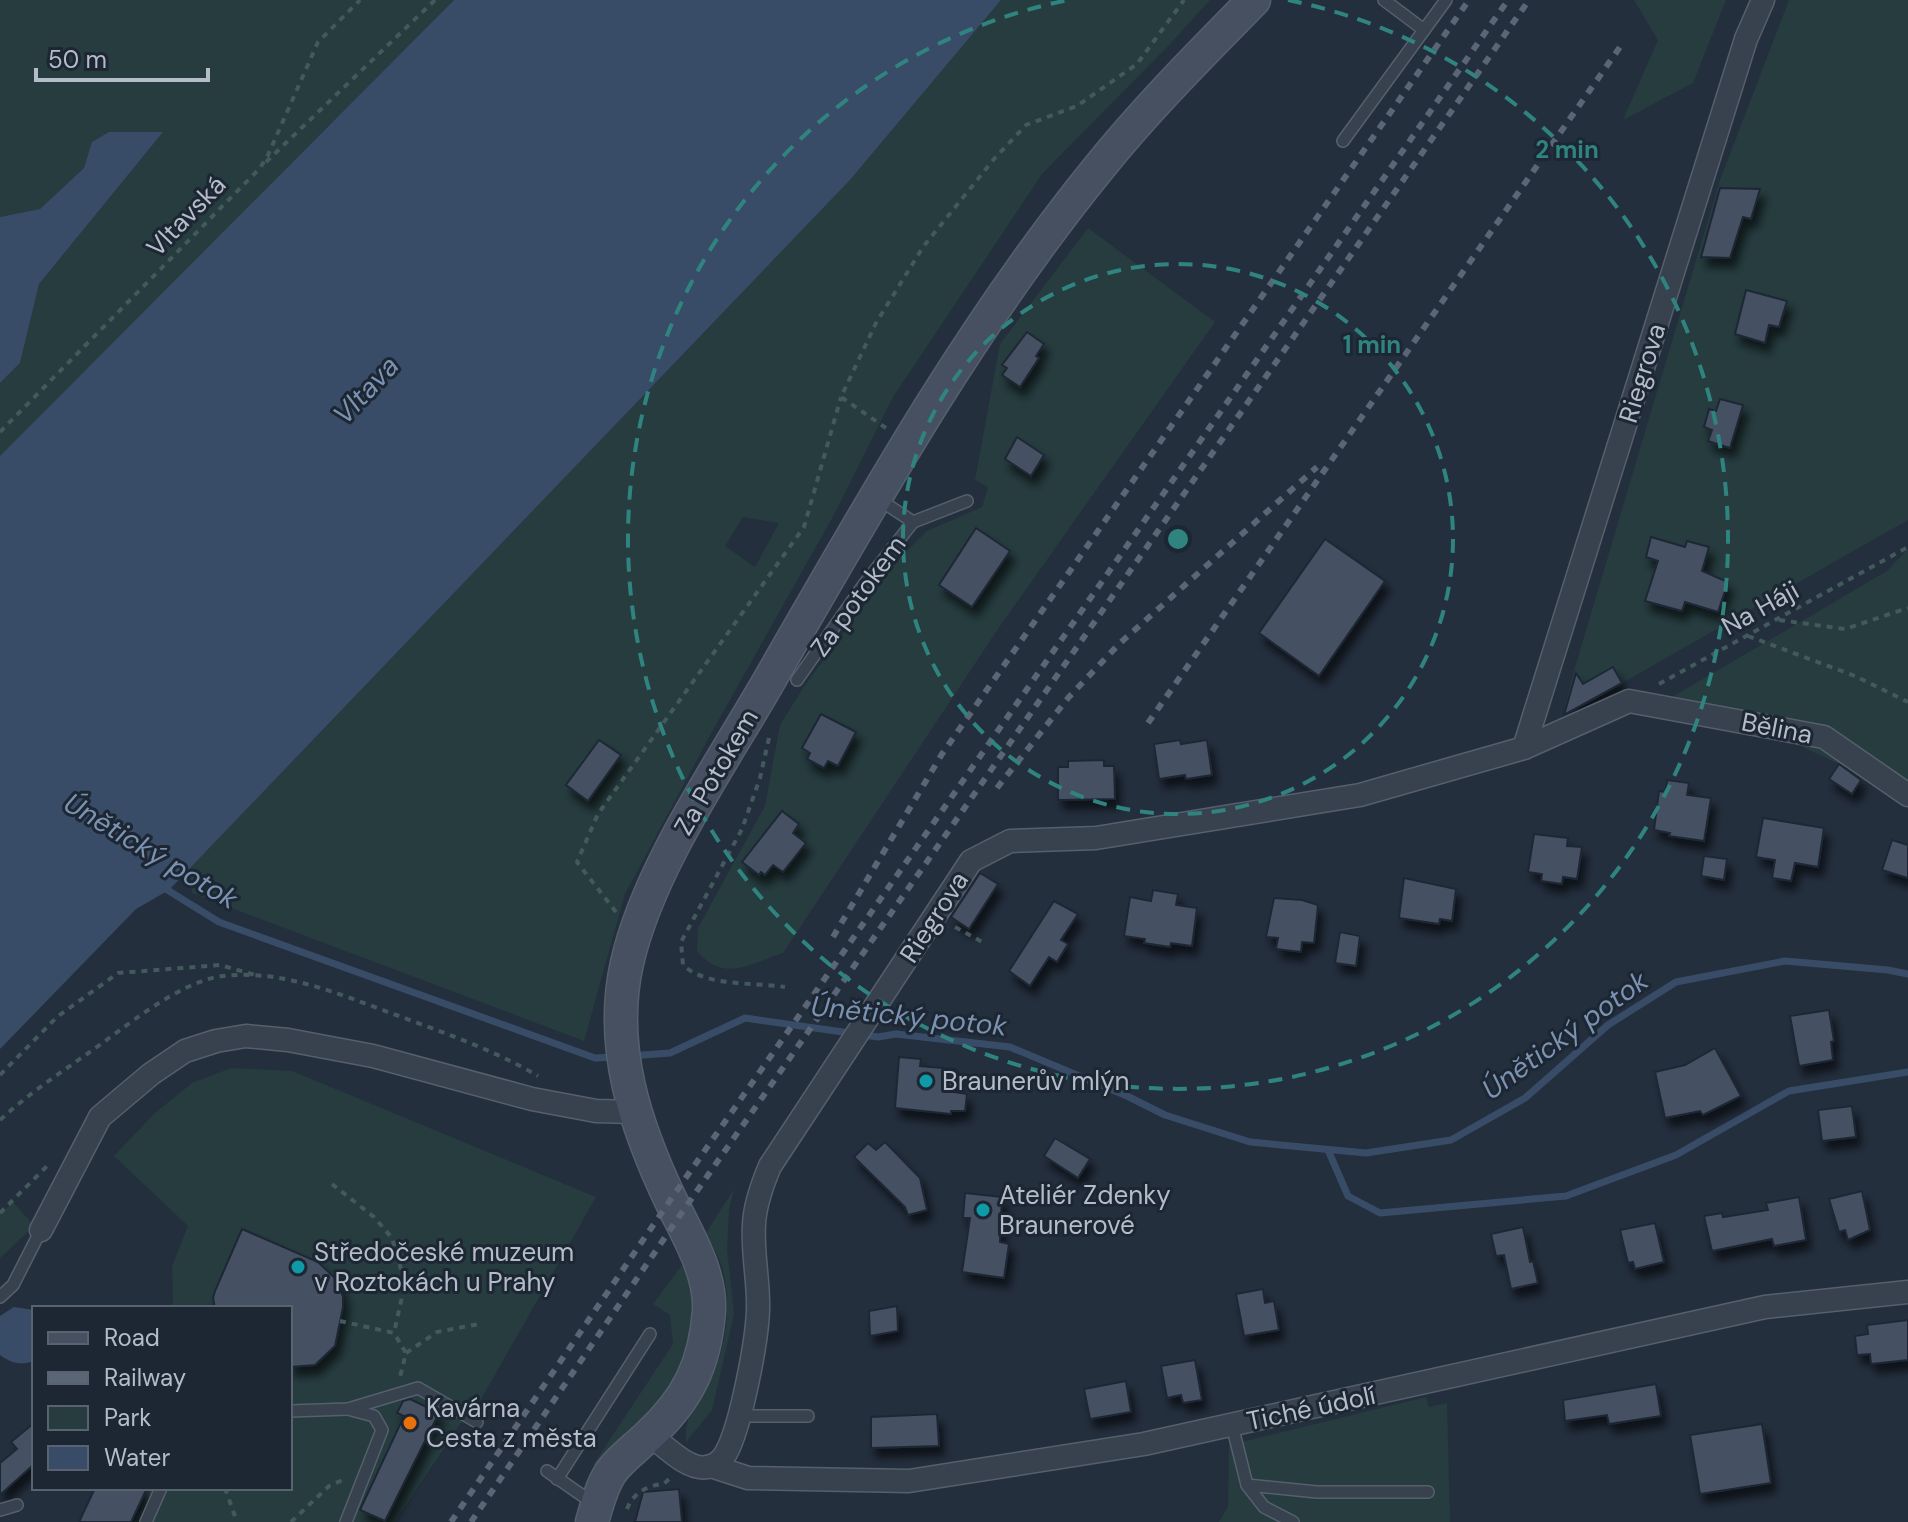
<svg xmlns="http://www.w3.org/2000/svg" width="1908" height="1522" font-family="'DM Sans',sans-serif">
  <defs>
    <filter id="shadow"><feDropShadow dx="5" dy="9" stdDeviation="4" flood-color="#0009"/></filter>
  </defs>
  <rect width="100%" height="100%" fill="#242f3e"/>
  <g fill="#263c3f" fill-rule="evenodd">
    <polygon points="0,0 454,0 0,456 0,383 20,363 39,284 163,132 109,132 93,142 84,168 40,209 0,217"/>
    <path d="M1001 0H1210L1172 42 1042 174 893 397 836 511 713 730 625 894 584 1041 192 893 190 868 850 180ZM743 517 779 523 755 567 725 546Z"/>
    <polygon points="1634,0 1726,0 1693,83 1623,120 1658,40"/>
    <polygon points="1789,0 1908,0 1908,520 1573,711 1565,706 1573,674 1720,180"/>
    <path d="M1088 228 1215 322 1000 626 783 953C750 964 723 983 697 951L698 928 765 806 780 725 803 688 895 563 927 531 982 507 988 487 975 480 1000 344Z"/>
    <polygon points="1908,549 1908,796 1736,716 1662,703 1887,571"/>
    <polygon points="231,1068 292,1071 596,1197 480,1401 458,1427 395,1522 134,1522 151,1488 290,1488 290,1367 315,1365 335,1346 343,1307 343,1297 338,1281 318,1262 242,1229 215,1291 213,1298 215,1308 170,1308 173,1302 172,1266 188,1226 114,1156 155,1113 192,1083"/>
    <path d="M734 1189 729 1210 727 1249 734 1314 712 1410 686 1442C685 1409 697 1408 710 1381 727 1347 732 1303 722 1267 718 1255 711 1244 706 1233Z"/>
    <polygon points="13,1202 34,1226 0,1258 0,1214"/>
    <polygon points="685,1261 694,1300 694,1333 670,1392 598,1467 593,1465 673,1344 670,1315 653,1304"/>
    <polygon points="1426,1397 1429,1407 1447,1403 1450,1522 1219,1522 1228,1507 1229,1445"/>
  </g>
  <g fill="#394c67">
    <polygon points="454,0 1001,0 850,180 169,890 136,909 0,1049 0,456"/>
    <polygon points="109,132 163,132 39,284 20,363 0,383 0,217 40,209 84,168 92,142"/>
    <path d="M14 1307 34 1310V1361C21 1366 11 1363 0 1355V1316Z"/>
  </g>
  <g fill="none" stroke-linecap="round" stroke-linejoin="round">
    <g stroke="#394c67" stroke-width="7">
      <polyline points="161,886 219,922 595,1058 614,1057"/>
      <polyline points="630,1056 670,1053 745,1018 878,1037 896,1034 1010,1047 1127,1096 1165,1115 1250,1142 1366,1153 1451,1140 1525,1098 1608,1025 1676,982 1785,961 1888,970 1908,974"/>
      <polyline points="1328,1150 1348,1196 1380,1213 1566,1196 1676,1155 1789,1091 1908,1072"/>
    </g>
  </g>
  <g fill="#455162" stroke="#1f2835" stroke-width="2" filter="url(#shadow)">
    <polygon points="1720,188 1760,189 1751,219 1743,217 1730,258 1701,257"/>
    <polygon points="1746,290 1787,301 1779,327 1769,325 1765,343 1735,334"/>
    <polygon points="1027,332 1044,344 1036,356 1039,358 1020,387 1002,375 1007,368 1002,365"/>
    <polygon points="1720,399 1743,405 1730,448 1708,441 1712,430 1704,427 1709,409 1716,411"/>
    <polygon points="1017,437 1044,455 1031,476 1005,459"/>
    <polygon points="976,528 1010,551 972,607 939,585"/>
    <polygon points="1651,537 1685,547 1687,541 1709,547 1702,571 1728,582 1718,612 1685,602 1682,611 1645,601 1658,561 1646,557"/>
    <polygon points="1325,539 1385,581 1319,676 1259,633"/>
    <polygon points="1613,667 1622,683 1564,715 1576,673 1583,684"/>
    <polygon points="821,714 856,732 838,766 828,761 824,768 807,759 810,753 802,748"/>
    <polygon points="599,740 621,755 588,801 566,785"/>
    <polygon points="1180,740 1181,744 1207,740 1212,775 1186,779 1185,775 1159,779 1154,744"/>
    <polygon points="1104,760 1104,766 1114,766 1115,799 1058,800 1058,767 1068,767 1068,761"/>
    <polygon points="1839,764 1861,780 1852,794 1829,779"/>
    <polygon points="1667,780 1689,783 1687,795 1711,798 1704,841 1669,836 1670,833 1654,830 1659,791 1666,792"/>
    <polygon points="782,811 799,824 793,833 806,843 783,872 773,865 765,875 761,872 759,875 742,862"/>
    <polygon points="1763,818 1824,828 1818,867 1795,863 1791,881 1772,878 1775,860 1756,857"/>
    <polygon points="1534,834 1568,838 1567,846 1582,847 1577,879 1563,877 1562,884 1541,881 1542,874 1528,872"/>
    <polygon points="1892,840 1908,845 1908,878 1882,870"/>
    <polygon points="1704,856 1727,859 1724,880 1701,876"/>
    <polygon points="980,873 998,884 969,929 951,917"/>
    <polygon points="1404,878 1456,889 1452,921 1440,919 1439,924 1399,918"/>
    <polygon points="1153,890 1178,894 1176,905 1197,908 1192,946 1171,943 1170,947 1144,943 1145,939 1124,936 1130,897 1151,901"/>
    <polygon points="1274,898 1302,900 1318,905 1314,943 1302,942 1301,952 1276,949 1278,938 1266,937"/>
    <polygon points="1054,901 1078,914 1061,940 1068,944 1057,962 1049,957 1030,986 1009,971"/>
    <polygon points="1340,932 1360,936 1356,966 1335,963"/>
    <polygon points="1829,1010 1834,1041 1831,1042 1833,1060 1799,1066 1790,1016"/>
    <polygon points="1715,1048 1741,1096 1703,1115 1700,1111 1665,1118 1655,1072 1685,1065"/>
    <polygon points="899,1057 921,1059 920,1066 955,1069 953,1092 967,1094 965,1111 951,1111 951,1114 895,1108"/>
    <polygon points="1852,1106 1856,1137 1822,1141 1818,1110"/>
    <polygon points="1055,1138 1090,1159 1078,1178 1044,1156"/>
    <polygon points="885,1142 920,1178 927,1210 908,1215 905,1207 854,1157 868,1143 876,1150"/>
    <polygon points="1862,1191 1870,1230 1848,1240 1845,1230 1839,1232 1829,1199"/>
    <polygon points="965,1193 1002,1197 1000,1242 1009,1244 1004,1278 962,1272 970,1218 963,1218"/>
    <polygon points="1799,1197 1806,1240 1774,1246 1772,1239 1712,1251 1704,1216 1722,1213 1723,1217 1768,1210 1766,1203"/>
    <polygon points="1655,1223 1664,1262 1635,1269 1633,1262 1628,1263 1620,1230"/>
    <polygon points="1523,1227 1530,1262 1533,1261 1538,1283 1511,1289 1504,1255 1496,1256 1491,1234"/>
    <polygon points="242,1229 318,1262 338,1281 343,1297 343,1307 335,1346 315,1365 290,1367 290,1308 215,1308 213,1298 215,1291"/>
    <polygon points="1263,1289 1265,1303 1274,1301 1279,1330 1244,1336 1236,1294"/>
    <polygon points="897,1306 898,1331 870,1336 869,1311"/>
    <polygon points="1908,1320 1908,1360 1871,1364 1870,1354 1857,1355 1855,1336 1868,1334 1867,1325"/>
    <polygon points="1195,1360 1202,1400 1183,1403 1181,1395 1167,1398 1161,1366"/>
    <polygon points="1126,1381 1131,1412 1090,1419 1084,1389"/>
    <polygon points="1656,1384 1661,1416 1609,1424 1607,1415 1565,1421 1563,1400"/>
    <polygon points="410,1399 439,1413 385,1521 360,1510 404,1416 397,1413 403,1401"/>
    <polygon points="937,1414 939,1446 871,1448 871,1417"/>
    <polygon points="34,1423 34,1469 32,1466 0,1495 0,1463 17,1449 11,1442"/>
    <polygon points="1762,1424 1771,1483 1700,1494 1690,1435"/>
    <polygon points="95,1488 147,1488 131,1522 79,1522"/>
    <polygon points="679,1489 682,1522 635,1522 643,1492"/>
  </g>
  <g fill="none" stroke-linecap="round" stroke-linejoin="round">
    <defs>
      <g id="lane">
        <polyline points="1384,0 1424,30"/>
        <polyline points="1343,141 1446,0"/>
        <polyline points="877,498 913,522"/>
        <polyline points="797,680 865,583 913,522 967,501"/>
        <polyline points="0,1297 13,1285 41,1230"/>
        <polyline points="290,1411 348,1409 418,1388 477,1422"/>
        <polyline points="738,1416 808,1416"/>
        <polyline points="1232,1425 1247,1485 1264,1507 1293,1522"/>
        <polyline points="547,1471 593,1503"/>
        <polyline points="557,1479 650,1334"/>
        <polyline points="1247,1485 1317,1492 1428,1492"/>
        <polyline points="0,1510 17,1505"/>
        <polyline points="146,1522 161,1488"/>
        <polyline points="346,1522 382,1430 374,1416 348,1409"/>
      </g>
      <g id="street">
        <polyline points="1524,748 1746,39 1763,0"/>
        <polyline points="41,1230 100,1117 151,1074 185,1051 216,1041 246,1036 288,1040 373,1056 532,1099 596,1111 634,1112"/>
        <path d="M650 1435C664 1445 688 1471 707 1467 715 1466 722 1460 726 1453 741 1426 757 1341 758 1310 759 1281 752 1253 754 1224 755 1204 762 1185 770 1166L971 861 1010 841 1096 838 1360 795 1524 748 1629 701 1824 737 1908 795"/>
        <polyline points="711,1466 748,1478 909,1481 1144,1444 1765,1307 1908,1292"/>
      </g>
      <path id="secondary" d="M592 1522C597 1505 601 1487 611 1472 621 1458 637 1447 649 1435 688 1399 705 1364 709 1311 711 1273 688 1236 672 1203 636 1128 608 1047 627 963 648 870 718 769 766 686 868 509 968 329 1097 170 1145 110 1200 55 1254 0"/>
    </defs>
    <use href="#lane" stroke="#565f6c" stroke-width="14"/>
    <use href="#street" stroke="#565f6c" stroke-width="25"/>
    <use href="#secondary" stroke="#565f6c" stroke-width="35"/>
    <g stroke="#44595c" stroke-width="4" stroke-dasharray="6 6" stroke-linecap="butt">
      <polyline points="266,162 435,0"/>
      <polyline points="886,428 841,397 876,323 923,247 994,159 1026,125 1077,106 1137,64 1184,0"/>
      <polyline points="0,432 260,168 268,155 318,42 360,0"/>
      <polyline points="1779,620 1845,629 1908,608"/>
      <polyline points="1748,636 1855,676 1908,702"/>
      <polyline points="1659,684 1908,547"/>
      <path d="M769 738 760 778 742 829 681 942 683 965C706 987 753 982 785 987"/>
      <polyline points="616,912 577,862 598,814 804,527 841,397"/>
      <polyline points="955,927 986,944"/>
      <polyline points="0,1075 57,1017 118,973 220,965 255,975"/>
      <path d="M0 1120C27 1095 57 1075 87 1054 123 1029 179 981 223 976 285 969 343 996 399 1016 447 1034 494 1050 538 1076"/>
      <polyline points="332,1184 374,1217 392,1238 405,1283 394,1333"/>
      <polyline points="0,1213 49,1164"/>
      <polyline points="340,1321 394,1333 406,1353 400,1377"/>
      <polyline points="406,1353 437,1332 479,1324"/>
      <polyline points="225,1488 237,1522"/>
      <path d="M627 1509C633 1493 648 1485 664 1484L672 1476"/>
      <polyline points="291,1522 329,1486 345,1479"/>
    </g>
    <use href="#lane" stroke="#38414e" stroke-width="11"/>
    <use href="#street" stroke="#38414e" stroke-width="22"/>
    <use href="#secondary" stroke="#465061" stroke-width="32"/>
    <g stroke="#5a6575" stroke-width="6" stroke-dasharray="8 8" stroke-linecap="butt">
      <polyline points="1148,723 1620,47"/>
      <polyline points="997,788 1068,698 1119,644 1317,467"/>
      <polyline points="833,937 942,754 1469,0"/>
      <polyline points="451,1522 671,1199 1508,0"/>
      <polyline points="471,1522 685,1208 1529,0"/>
    </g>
  </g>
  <g fill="none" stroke="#308480" stroke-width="4" stroke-dasharray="14 10">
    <circle cx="1178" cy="539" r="275"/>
    <path d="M1288 0A550 550 0 1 1 1068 0"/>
  </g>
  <g fill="#0f9aa8" stroke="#1d2633" stroke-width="3">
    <circle cx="926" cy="1081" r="8"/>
    <circle cx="983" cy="1210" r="8"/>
    <circle cx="298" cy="1267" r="8"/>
  </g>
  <circle fill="#e8710a" stroke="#1d2633" stroke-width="3" cx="410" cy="1423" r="8"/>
  <g text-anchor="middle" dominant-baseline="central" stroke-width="6" stroke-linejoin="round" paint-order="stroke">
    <g font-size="26" fill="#b4bcc9" stroke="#1d2633">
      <text transform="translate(186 216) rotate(-46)">Vltavská</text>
      <text transform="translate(1642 373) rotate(-73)">Riegrova</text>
      <text transform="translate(858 596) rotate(-54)">Za potokem</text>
      <text transform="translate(1760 608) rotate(-29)">Na Háji</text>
      <text transform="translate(1777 728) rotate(11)">Bělina</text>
      <text transform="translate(716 772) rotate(-60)">Za Potokem</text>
      <text transform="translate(934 917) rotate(-57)">Riegrova</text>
      <text transform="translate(1311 1408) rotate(-12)">Tiché údolí</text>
    </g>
    <g font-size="26" fill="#b4bcc9" stroke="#1d2633" text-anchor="start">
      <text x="942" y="1081">Braunerův mlýn</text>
      <text x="999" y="1195">Ateliér Zdenky<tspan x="999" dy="30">Braunerové</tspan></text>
      <text x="314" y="1252">Středočeské muzeum<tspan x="314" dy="30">v Roztokách u Prahy</tspan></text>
      <text x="426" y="1408">Kavárna<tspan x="426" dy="30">Cesta z města</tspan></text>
    </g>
    <g font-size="28" font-style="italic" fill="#7c92b1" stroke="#1d2633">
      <text transform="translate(366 390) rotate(-47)">Vltava</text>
      <text transform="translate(151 851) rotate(31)">Únětický potok</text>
      <text transform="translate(909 1016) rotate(6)">Únětický potok</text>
      <text transform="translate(1565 1035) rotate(-36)">Únětický potok</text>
    </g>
  </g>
  <circle cx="1178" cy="539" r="12" fill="#308480" stroke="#1d2633" stroke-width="4"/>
  <g font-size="24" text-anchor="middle" font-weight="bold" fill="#308480" stroke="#1d2633" stroke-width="6" stroke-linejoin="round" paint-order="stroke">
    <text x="1567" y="158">2 min</text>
    <text x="1372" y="353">1 min</text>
  </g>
  <rect x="32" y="1306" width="260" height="184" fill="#1d2633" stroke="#59626f" stroke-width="2"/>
  <rect x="48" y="1332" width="40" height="12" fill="#465061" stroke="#59626f" stroke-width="2"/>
  <text x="104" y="1346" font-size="24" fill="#b4bcc9">Road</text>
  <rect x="48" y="1372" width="40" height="12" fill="#5a6575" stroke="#59626f" stroke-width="2"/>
  <text x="104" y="1386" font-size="24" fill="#b4bcc9">Railway</text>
  <rect x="48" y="1406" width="40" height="24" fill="#263c3f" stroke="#59626f" stroke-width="2"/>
  <text x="104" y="1426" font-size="24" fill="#b4bcc9">Park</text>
  <rect x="48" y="1446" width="40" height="24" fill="#394c67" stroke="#59626f" stroke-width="2"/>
  <text x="104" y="1466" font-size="24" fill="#b4bcc9">Water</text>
  <path d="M36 68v12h172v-12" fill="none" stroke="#b4bcc9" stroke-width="4"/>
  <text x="48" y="68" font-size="24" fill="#b4bcc9" stroke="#1d2633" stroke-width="6" paint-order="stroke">50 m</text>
</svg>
